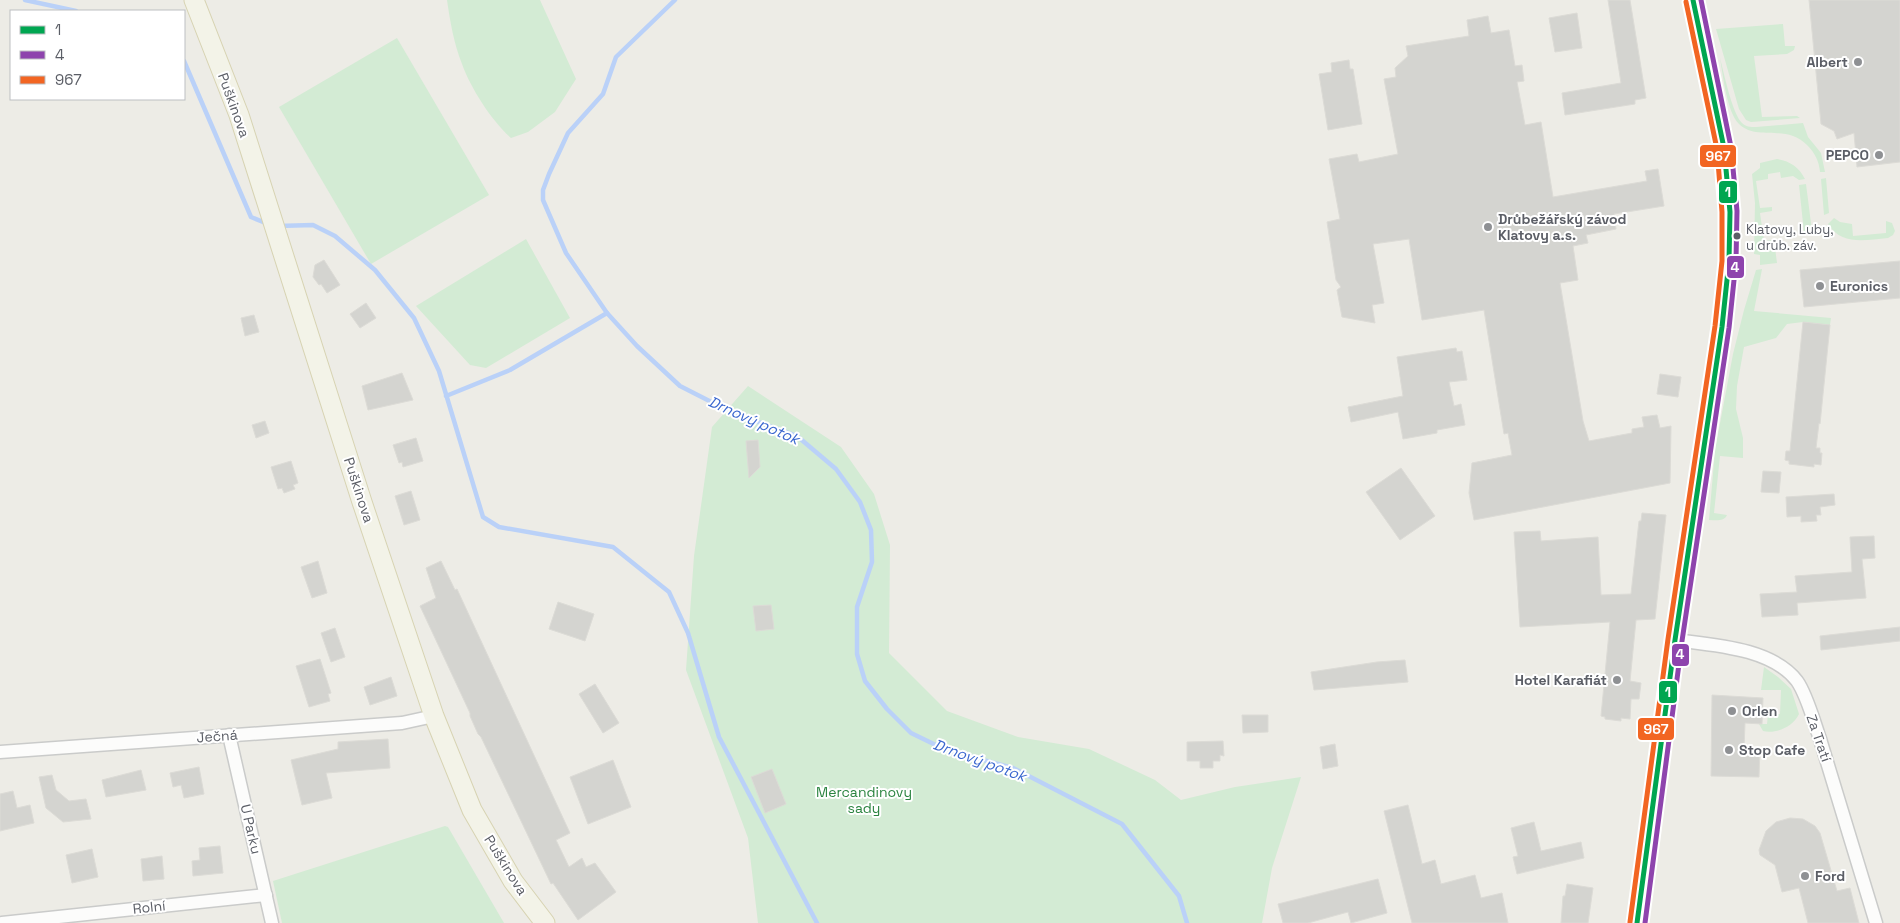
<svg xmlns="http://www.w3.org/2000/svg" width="1900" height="923" font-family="'Space Grotesk',sans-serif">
  <rect width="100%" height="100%" fill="#edece6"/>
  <g fill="#d3ebd4">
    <path d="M447 0H540L576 79 555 112 528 132 511 138C492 121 471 89 462 64 454 44 450 21 447 0Z"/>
    <polygon points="1783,24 1785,46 1795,46 1794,50 1787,54 1754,56 1762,117 1797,116 1800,118 1751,122 1746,120 1739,109 1716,29"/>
    <polygon points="397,38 489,195 371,264 279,107"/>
    <path d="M1720 58C1724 73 1732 113 1742 123 1746 127 1750 127 1756 127L1803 123 1808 137 1821 153 1825 172H1820C1819 161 1815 153 1807 145 1786 123 1758 142 1739 124 1727 112 1723 76 1720 58Z"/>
    <path d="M1777 159C1790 161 1799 167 1805 179L1799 180 1793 176 1781 178 1780 172 1768 174V179L1756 181 1760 208 1772 207V211L1760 213 1764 241 1774 240 1777 263 1760 265V255L1754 254 1755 203 1752 174 1760 168V163Z"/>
    <polygon points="1826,178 1829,213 1824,215 1821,179"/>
    <polygon points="1806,184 1812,231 1807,235 1804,233 1799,185"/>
    <path d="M1834 218 1840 222 1852 224 1853 236 1886 233V221L1892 223 1895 231 1893 235 1888 238C1865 240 1842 246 1828 224Z"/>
    <polygon points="526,239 570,318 486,368 470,365 416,306"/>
    <path d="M1762 269 1754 311 1831 318 1830 325 1803 322 1787 324 1776 338 1744 347 1737 386 1736 409 1743 438V458L1720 456 1714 513 1727 515C1724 522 1716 520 1709 520L1715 450 1733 354 1744 310 1756 270Z"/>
    <polygon points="748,386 841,447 874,494 890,545 889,653 947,711 1018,737 1089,749 1155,780 1181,800 1235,787 1301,777 1272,868 1262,923 758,923 748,838 686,670 694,556 712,427"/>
    <path d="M1764 667 1778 677 1791 689 1799 714C1793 727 1776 734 1763 731L1759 724H1767L1768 714H1780L1781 690H1761Z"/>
    <polygon points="445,826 448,827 504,923 282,923 273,881"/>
  </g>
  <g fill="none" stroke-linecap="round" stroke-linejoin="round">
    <g stroke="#bad1f8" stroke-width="4.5">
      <polyline points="25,0 76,11"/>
      <polyline points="675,0 616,57 603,94 568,133 549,174 543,190 543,200 566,253 607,313 637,346 680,386 731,412 797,436 836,469 860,502 871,530 872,562 857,607 857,654 865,681 887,709 911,733 946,750 1013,768 1122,824 1179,896 1187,923"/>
      <polyline points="184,61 251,217 268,224"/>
      <polyline points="278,226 313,225 335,236 375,270 414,318 439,371 483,517 499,527 613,547 669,592 688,633 719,737 817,923"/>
      <polyline points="446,396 510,370 607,313"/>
    </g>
  </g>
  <g fill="#d4d4d0" stroke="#dcdbd6">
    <polygon points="1608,0 1630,0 1646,98 1635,100 1635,104 1565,115 1562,93 1621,83"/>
    <polygon points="1809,0 1900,0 1900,162 1857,167 1854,133 1837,139 1834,131 1821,124"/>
    <polygon points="1577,13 1582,48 1555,52 1549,18"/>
    <polygon points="1488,16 1491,33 1509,30 1515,66 1522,65 1524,81 1517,82 1525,125 1541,122 1553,197 1647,181 1645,171 1658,169 1664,206 1614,214 1616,229 1586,235 1588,243 1573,246 1578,280 1560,283 1583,421 1589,441 1632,433 1632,429 1644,427 1642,417 1657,415 1660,428 1671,426 1670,483 1474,520 1469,493 1472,463 1512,455 1508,433 1504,434 1484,310 1422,320 1409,239 1373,244 1384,303 1372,305 1375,323 1342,317 1337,290 1341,287 1336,280 1327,222 1340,219 1329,159 1357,154 1359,162 1398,154 1384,79 1396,77 1395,68 1408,56 1406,46 1469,36 1467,20"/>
    <polygon points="1349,60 1350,69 1353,69 1362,124 1328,130 1319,74 1332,72 1331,63"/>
    <polygon points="324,260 340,285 327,293 321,284 319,285 313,277 315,265"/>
    <polygon points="1900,261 1900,298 1804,307 1800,270"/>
    <polygon points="366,303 376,318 360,328 350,314"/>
    <polygon points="254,315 259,332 245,336 241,318"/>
    <polygon points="1803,322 1830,325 1820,424 1819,423 1816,448 1820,448 1820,453 1822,453 1821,465 1814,464 1814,467 1789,464 1789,461 1785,460 1786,451 1790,451"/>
    <polygon points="1456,348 1457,352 1462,351 1467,380 1449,382 1454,406 1461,404 1465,425 1437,430 1437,433 1403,439 1398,412 1351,422 1348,407 1403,396 1397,357"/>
    <polygon points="402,373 413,400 368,410 362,386"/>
    <polygon points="1660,374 1681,377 1678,397 1657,394"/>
    <polygon points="265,421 269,433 256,438 252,425"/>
    <polygon points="416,438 423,461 403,467 402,462 399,463 393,445"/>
    <polygon points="758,440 760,467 749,478 746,441"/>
    <polygon points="291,461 298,483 293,485 295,489 284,493 282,488 278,489 271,467"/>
    <polygon points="1401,468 1435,516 1400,540 1366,492"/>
    <polygon points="1763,471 1781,472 1779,493 1761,492"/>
    <polygon points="411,491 420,520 404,525 395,496"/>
    <polygon points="1834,494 1835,505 1820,507 1821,515 1816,515 1817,521 1801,522 1801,516 1787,517 1786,497"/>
    <polygon points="1642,513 1666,515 1655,619 1636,620 1630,681 1641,683 1639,699 1631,699 1630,719 1621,718 1621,721 1605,719 1605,717 1601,716 1610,622 1520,627 1514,532 1540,531 1541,541 1598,537 1601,595 1631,594 1639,521 1641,521"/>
    <polygon points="1874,536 1875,558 1862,559 1866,598 1797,603 1798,615 1762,617 1760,594 1797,592 1795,576 1852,572 1850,537"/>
    <polygon points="318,561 327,593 312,598 301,567"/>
    <polygon points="441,561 455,590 457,589 570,833 556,840 569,867 582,858 586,867 595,863 616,892 578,920 553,883 551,884 481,737 478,734 470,716 470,713 420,606 436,598 426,568"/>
    <polygon points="558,602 594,614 585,641 549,629"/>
    <polygon points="771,605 774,629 756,631 753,606"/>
    <polygon points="1900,627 1900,641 1821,650 1820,636"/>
    <polygon points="335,628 345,657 331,662 321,633"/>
    <polygon points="320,659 331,693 328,694 330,701 309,707 296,666"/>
    <polygon points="1405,660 1408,682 1314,690 1311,672 1377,662"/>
    <polygon points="391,677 397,696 370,705 364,687"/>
    <polygon points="595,684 619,723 603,733 579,694"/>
    <polygon points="1712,695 1763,698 1762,724 1745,723 1744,748 1760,749 1759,777 1711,776"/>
    <polygon points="1242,715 1268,715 1268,732 1243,733"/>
    <polygon points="388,739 390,768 326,773 332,798 302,805 291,760 338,749 338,742"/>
    <polygon points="1223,741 1224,756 1220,755 1220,761 1213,761 1213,768 1200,768 1200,761 1187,761 1187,742"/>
    <polygon points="1335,744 1338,766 1323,769 1320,747"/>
    <polygon points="613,760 631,807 588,824 570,777"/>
    <polygon points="199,767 204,794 184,798 181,785 173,787 170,773"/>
    <polygon points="772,769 786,804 765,813 751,777"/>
    <polygon points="141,770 146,790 106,797 102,780"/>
    <polygon points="52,775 56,790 69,801 86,799 91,819 63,822 46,808 39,777"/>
    <polygon points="13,791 17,808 30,805 34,823 0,831 0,794"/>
    <polygon points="1408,805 1422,864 1435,860 1441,884 1475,875 1481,898 1502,893 1508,923 1412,923 1384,811"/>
    <polygon points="1790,818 1803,819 1815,826 1820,833 1837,891 1850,888 1859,923 1808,923 1799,888 1782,892 1775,865 1760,855 1759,850 1766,831 1776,822"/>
    <polygon points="1534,822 1541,851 1581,842 1584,858 1517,874 1513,857 1518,856 1511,828"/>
    <polygon points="220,846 223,873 193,876 192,861 200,860 199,848"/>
    <polygon points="92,849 98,877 72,883 66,855"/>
    <polygon points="162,856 164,879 143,881 141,859"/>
    <polygon points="1378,879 1387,913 1351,923 1348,912 1308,923 1283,923 1278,904"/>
    <polygon points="1567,884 1593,888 1588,923 1561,923 1563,896 1565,896"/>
  </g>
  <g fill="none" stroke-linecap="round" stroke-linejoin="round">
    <defs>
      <g id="street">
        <path d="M1675 640C1713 645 1772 648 1797 681 1807 695 1814 722 1820 739L1876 923"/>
        <polyline points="229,735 272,923"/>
        <polyline points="0,752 402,723 434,716"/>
        <polyline points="2,923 266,895"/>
      </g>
      <polyline id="secondary" points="1637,923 1675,640 1722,327 1729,261 1730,212 1724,148 1718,115 1693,0"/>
      <polyline id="primary" points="194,0 239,115 362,502 434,716 472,810 513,881 545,923"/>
    </defs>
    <use href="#street" stroke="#cacbca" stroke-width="15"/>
    <use href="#secondary" stroke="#cbcbcb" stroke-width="20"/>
    <use href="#primary" stroke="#d7d3b2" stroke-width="21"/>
    <use href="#street" stroke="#fcfcfb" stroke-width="12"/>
    <use href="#secondary" stroke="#fcfcfb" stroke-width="18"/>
    <use href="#primary" stroke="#f3f3e8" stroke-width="19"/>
    <defs>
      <polyline id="bus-1" points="1637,923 1675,640 1722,327 1729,261 1730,212 1724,148 1693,0"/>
      <polyline id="bus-2" points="1645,923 1682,641 1729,328 1736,261 1737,211 1731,147 1701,0"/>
      <polyline id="bus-3" points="1630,922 1668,639 1715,326 1722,261 1722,212 1717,149 1686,2"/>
    </defs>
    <use href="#bus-1" stroke="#fff" stroke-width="9"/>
    <use href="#bus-2" stroke="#fff" stroke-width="9"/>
    <use href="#bus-3" stroke="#fff" stroke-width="9"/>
    <use href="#bus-1" stroke="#00a651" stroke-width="5"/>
    <use href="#bus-2" stroke="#8e44ad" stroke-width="5"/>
    <use href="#bus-3" stroke="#f26522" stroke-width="5"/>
  </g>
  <g fill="#8e9093" stroke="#fff" stroke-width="2">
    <circle cx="1858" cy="62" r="5"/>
    <circle cx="1879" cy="155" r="5"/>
    <circle cx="1488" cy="227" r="5"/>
    <circle cx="1820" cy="286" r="5"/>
    <circle cx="1617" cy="680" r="5"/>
    <circle cx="1732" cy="711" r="5"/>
    <circle cx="1729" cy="750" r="5"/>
    <circle cx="1805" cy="876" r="5"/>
  </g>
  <circle fill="#5b5e66" stroke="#fff" stroke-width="2" cx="1737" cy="236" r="4.5"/>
  <g text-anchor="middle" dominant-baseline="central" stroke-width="4" stroke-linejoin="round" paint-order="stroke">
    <g font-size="13" fill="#5b5e66" stroke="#fff" text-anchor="start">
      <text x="1746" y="229">Klatovy, Luby,<tspan x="1746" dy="16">u drůb. záv.</tspan></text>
    </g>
    <g font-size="14" font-weight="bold" fill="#5b5e66" stroke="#fff" text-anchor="start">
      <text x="1848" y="62" text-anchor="end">Albert</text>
      <text x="1869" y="155" text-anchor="end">PEPCO</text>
      <text x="1498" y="219">Drůbežářský závod<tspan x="1498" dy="16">Klatovy a.s.</tspan></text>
      <text x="1830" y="286">Euronics</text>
      <text x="1607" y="680" text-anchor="end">Hotel Karafiát</text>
      <text x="1742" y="711">Orlen</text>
      <text x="1739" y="750">Stop Cafe</text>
      <text x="1815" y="876">Ford</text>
    </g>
    <g font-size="14" fill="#5b5e66" stroke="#fff">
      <text transform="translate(234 105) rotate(70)">Puškinova</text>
      <text transform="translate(359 490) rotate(72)">Puškinova</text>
      <text transform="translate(217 736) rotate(-4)">Ječná</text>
      <text transform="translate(1819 738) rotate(71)">Za Tratí</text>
      <text transform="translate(251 829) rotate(77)">U Parku</text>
      <text transform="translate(506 865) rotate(58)">Puškinova</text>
      <text transform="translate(149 907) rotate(-6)">Rolní</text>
    </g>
    <g font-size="14" fill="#2b8440" stroke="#fff">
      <text x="864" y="792">Mercandinovy<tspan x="864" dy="16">sady</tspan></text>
    </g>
    <g font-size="15" font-style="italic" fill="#3a67cf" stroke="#fff">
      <text transform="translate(754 420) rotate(24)">Drnový potok</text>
      <text transform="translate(980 760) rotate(20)">Drnový potok</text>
    </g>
  </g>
  <g stroke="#fff" stroke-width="2">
    <rect x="1699" y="144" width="38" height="24" rx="5" fill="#f26522"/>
    <rect x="1718" y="180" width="20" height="24" rx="5" fill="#00a651"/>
    <rect x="1726" y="255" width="19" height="24" rx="5" fill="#8e44ad"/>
    <rect x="1671" y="643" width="19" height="24" rx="5" fill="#8e44ad"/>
    <rect x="1658" y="680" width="20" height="24" rx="5" fill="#00a651"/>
    <rect x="1637" y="717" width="38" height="24" rx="5" fill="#f26522"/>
  </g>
  <g font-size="14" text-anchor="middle" font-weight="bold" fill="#fff">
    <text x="1718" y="161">967</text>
    <text x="1728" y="197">1</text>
    <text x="1735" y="272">4</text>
    <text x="1680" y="659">4</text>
    <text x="1668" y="697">1</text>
    <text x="1656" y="734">967</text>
  </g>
  <rect x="10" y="10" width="175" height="90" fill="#ffffff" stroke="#bdbfc2"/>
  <rect x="20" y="26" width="25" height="8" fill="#00a651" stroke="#bdbfc2"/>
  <text x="55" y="35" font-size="15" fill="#5b5e66">1</text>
  <rect x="20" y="51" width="25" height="8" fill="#8e44ad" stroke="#bdbfc2"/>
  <text x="55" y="60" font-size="15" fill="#5b5e66">4</text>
  <rect x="20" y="76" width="25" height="8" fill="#f26522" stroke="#bdbfc2"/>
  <text x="55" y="85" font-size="15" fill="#5b5e66">967</text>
</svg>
